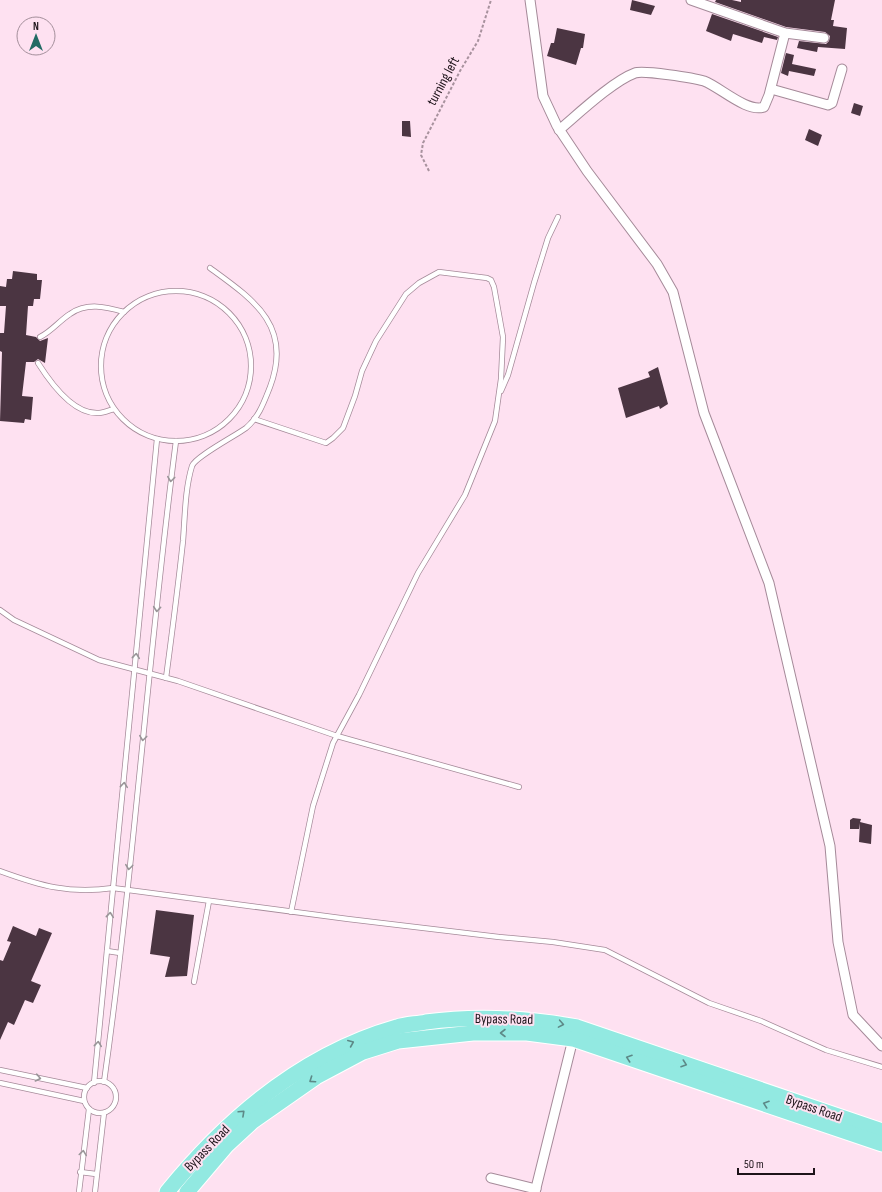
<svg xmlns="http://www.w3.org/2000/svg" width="882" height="1192" font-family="'Sofia Sans Condensed',sans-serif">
  <rect width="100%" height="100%" fill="#fee1f1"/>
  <g fill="#4b3542">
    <polygon points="632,0 655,6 651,15 630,10"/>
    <polygon points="716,0 732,0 741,2 741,0 835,0 831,20 834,20 833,26 847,28 845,49 818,47 817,52 797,48 799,41 826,44 829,41 830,36 825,32 786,27 715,2"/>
    <polygon points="712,14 778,37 777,40 764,37 762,43 733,34 731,41 706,31"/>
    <polygon points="557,28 585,34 583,48 581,48 576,65 547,56 551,43 554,43"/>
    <polygon points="786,53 794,55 792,64 816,69 814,76 789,71 788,76 781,73"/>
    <polygon points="854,103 863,106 860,116 851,113"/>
    <polygon points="402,121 410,121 411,137 402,136"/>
    <polygon points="809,129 822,135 818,146 805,140"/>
    <polygon points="13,271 37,274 37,280 42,280 40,299 34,299 33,306 28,306 26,335 36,337 40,341 48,338 45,363 38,359 34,362 26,362 22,396 33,397 31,420 25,419 24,423 0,421 2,352 0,351 0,333 4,333 6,306 0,306 0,286 6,287 7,279 12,279"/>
    <polygon points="658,367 668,404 660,409 659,406 626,418 618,388 650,377 648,372"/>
    <polygon points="853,818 861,819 860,822 872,825 871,844 859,842 860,823 859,829 850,829 850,820"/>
    <polygon points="156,910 194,915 187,976 165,977 170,957 150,954"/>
    <polygon points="13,926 36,936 39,928 52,933 31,981 41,985 33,1003 25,1000 14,1025 8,1022 0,1040 0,960 3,961 11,942 7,941"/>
  </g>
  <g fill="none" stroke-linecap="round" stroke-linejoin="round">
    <defs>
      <g id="lane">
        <circle cx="176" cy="366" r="75"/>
        <path d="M40 337C52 331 59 321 70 314 87 302 106 307 124 312"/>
        <path d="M38 363C50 382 73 415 99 413 104 413 110 410 114 409"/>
        <polyline points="501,391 508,375 534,283 548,238 558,217"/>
        <polyline points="254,419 326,443 333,438 343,428 355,396 362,371 376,341 406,294 419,283 439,272 487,278 491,280 494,287 503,337 501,379 495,421 465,495 418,573 359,695 333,743 313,806 291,912"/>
        <polyline points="0,610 14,620 99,660 178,681 337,736 519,787"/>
        <path d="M166 678C172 633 178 587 183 541 185 516 185 489 192 466 195 457 235 436 246 428 259 417 264 402 270 387 293 326 254 300 210 268"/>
        <path d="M0 871C41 886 69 894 113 888L348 919 499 937 553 942 605 950 709 1003 761 1021 826 1050 882 1067"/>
        <polyline points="107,951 120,953"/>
        <polyline points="194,982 209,901"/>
        <polyline points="0,1070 87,1088"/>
        <circle cx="100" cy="1097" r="16"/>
        <path d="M104 1082C134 869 148 654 176 441"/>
        <polyline points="0,1083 84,1101"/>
        <polyline points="94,1083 157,439"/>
        <polyline points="80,1172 96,1174"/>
        <polyline points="79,1192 89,1109"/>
        <polyline points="95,1192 104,1113"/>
      </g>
      <g id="street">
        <polyline points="530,0 543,96 557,126 587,171 657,264 673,292 704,413 769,583 830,846 838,942 853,1015 882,1046"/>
        <polyline points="691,0 785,33 824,38"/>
        <polyline points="771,89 828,105 832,103 842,69"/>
        <path d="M559 130C578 114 613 81 635 73 643 70 694 78 704 81 720 87 747 113 764 107L769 95 785 33"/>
        <polyline points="491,1178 536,1189"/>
        <polyline points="535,1192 573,1039"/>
      </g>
      <g id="primary">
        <path d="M167 1192C228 1117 302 1054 397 1027 406 1024 417 1024 426 1022 477 1015 527 1018 577 1027L882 1131"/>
        <polyline points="187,1192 227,1145 253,1121 316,1077 363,1052 398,1041 473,1033 527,1033 573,1039 882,1144"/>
      </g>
    </defs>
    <use href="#lane" stroke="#a58a99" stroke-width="6"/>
    <use href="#street" stroke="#a58a99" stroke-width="11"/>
    <use href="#primary" stroke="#fff" stroke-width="17"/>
    <polyline stroke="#a8929e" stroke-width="2" stroke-dasharray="3 2" stroke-linecap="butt" points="429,171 421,155 423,143 460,71 478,41 491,0"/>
    <use href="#lane" stroke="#fff" stroke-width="4.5"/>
    <use href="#street" stroke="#fff" stroke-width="9"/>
    <use href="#primary" stroke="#92e9e1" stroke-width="15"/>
  </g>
  <defs><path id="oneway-chevron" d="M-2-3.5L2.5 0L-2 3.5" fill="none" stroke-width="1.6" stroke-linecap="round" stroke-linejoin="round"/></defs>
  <g stroke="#999598">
    <use href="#oneway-chevron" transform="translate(171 479) rotate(97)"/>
    <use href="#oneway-chevron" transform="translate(157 609) rotate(95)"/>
    <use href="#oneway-chevron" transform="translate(136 656) rotate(-84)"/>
    <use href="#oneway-chevron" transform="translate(143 738) rotate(97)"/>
    <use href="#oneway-chevron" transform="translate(124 785) rotate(-84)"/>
    <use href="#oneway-chevron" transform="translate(129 867) rotate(97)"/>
    <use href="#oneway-chevron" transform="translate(110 915) rotate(-84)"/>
    <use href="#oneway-chevron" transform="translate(98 1044) rotate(-84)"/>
    <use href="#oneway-chevron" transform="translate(38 1078) rotate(12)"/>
    <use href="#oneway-chevron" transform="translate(83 1153) rotate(-82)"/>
  </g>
  <g stroke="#5d8987">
    <use href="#oneway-chevron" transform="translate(561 1024) rotate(10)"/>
    <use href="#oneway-chevron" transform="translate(503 1033) rotate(-180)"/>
    <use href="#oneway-chevron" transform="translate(351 1043) rotate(-23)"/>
    <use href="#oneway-chevron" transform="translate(629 1058) rotate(-161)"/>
    <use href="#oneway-chevron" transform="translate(684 1064) rotate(19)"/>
    <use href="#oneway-chevron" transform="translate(312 1080) rotate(146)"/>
    <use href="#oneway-chevron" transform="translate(766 1104) rotate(-161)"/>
    <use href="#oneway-chevron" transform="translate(242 1113) rotate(-43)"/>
  </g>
  <g text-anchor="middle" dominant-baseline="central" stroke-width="4" stroke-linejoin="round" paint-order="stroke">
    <g font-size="14" fill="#1d1319" stroke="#fee1f1">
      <text transform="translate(443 81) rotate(-62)">turning left</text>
      <text transform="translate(504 1019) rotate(1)">Bypass Road</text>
      <text transform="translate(814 1108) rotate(19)">Bypass Road</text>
      <text transform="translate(207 1148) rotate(-46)">Bypass Road</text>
    </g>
  </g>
  <g transform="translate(36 36)"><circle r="19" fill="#fee1f1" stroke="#a48f9b"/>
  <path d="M0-3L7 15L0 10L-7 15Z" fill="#226b64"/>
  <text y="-6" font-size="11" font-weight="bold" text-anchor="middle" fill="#1d1319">N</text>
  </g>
  <path d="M738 1168v6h76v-6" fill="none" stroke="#1d1319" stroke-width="2"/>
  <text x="744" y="1168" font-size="12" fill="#1d1319" stroke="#fee1f1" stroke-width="3" paint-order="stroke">50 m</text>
</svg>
